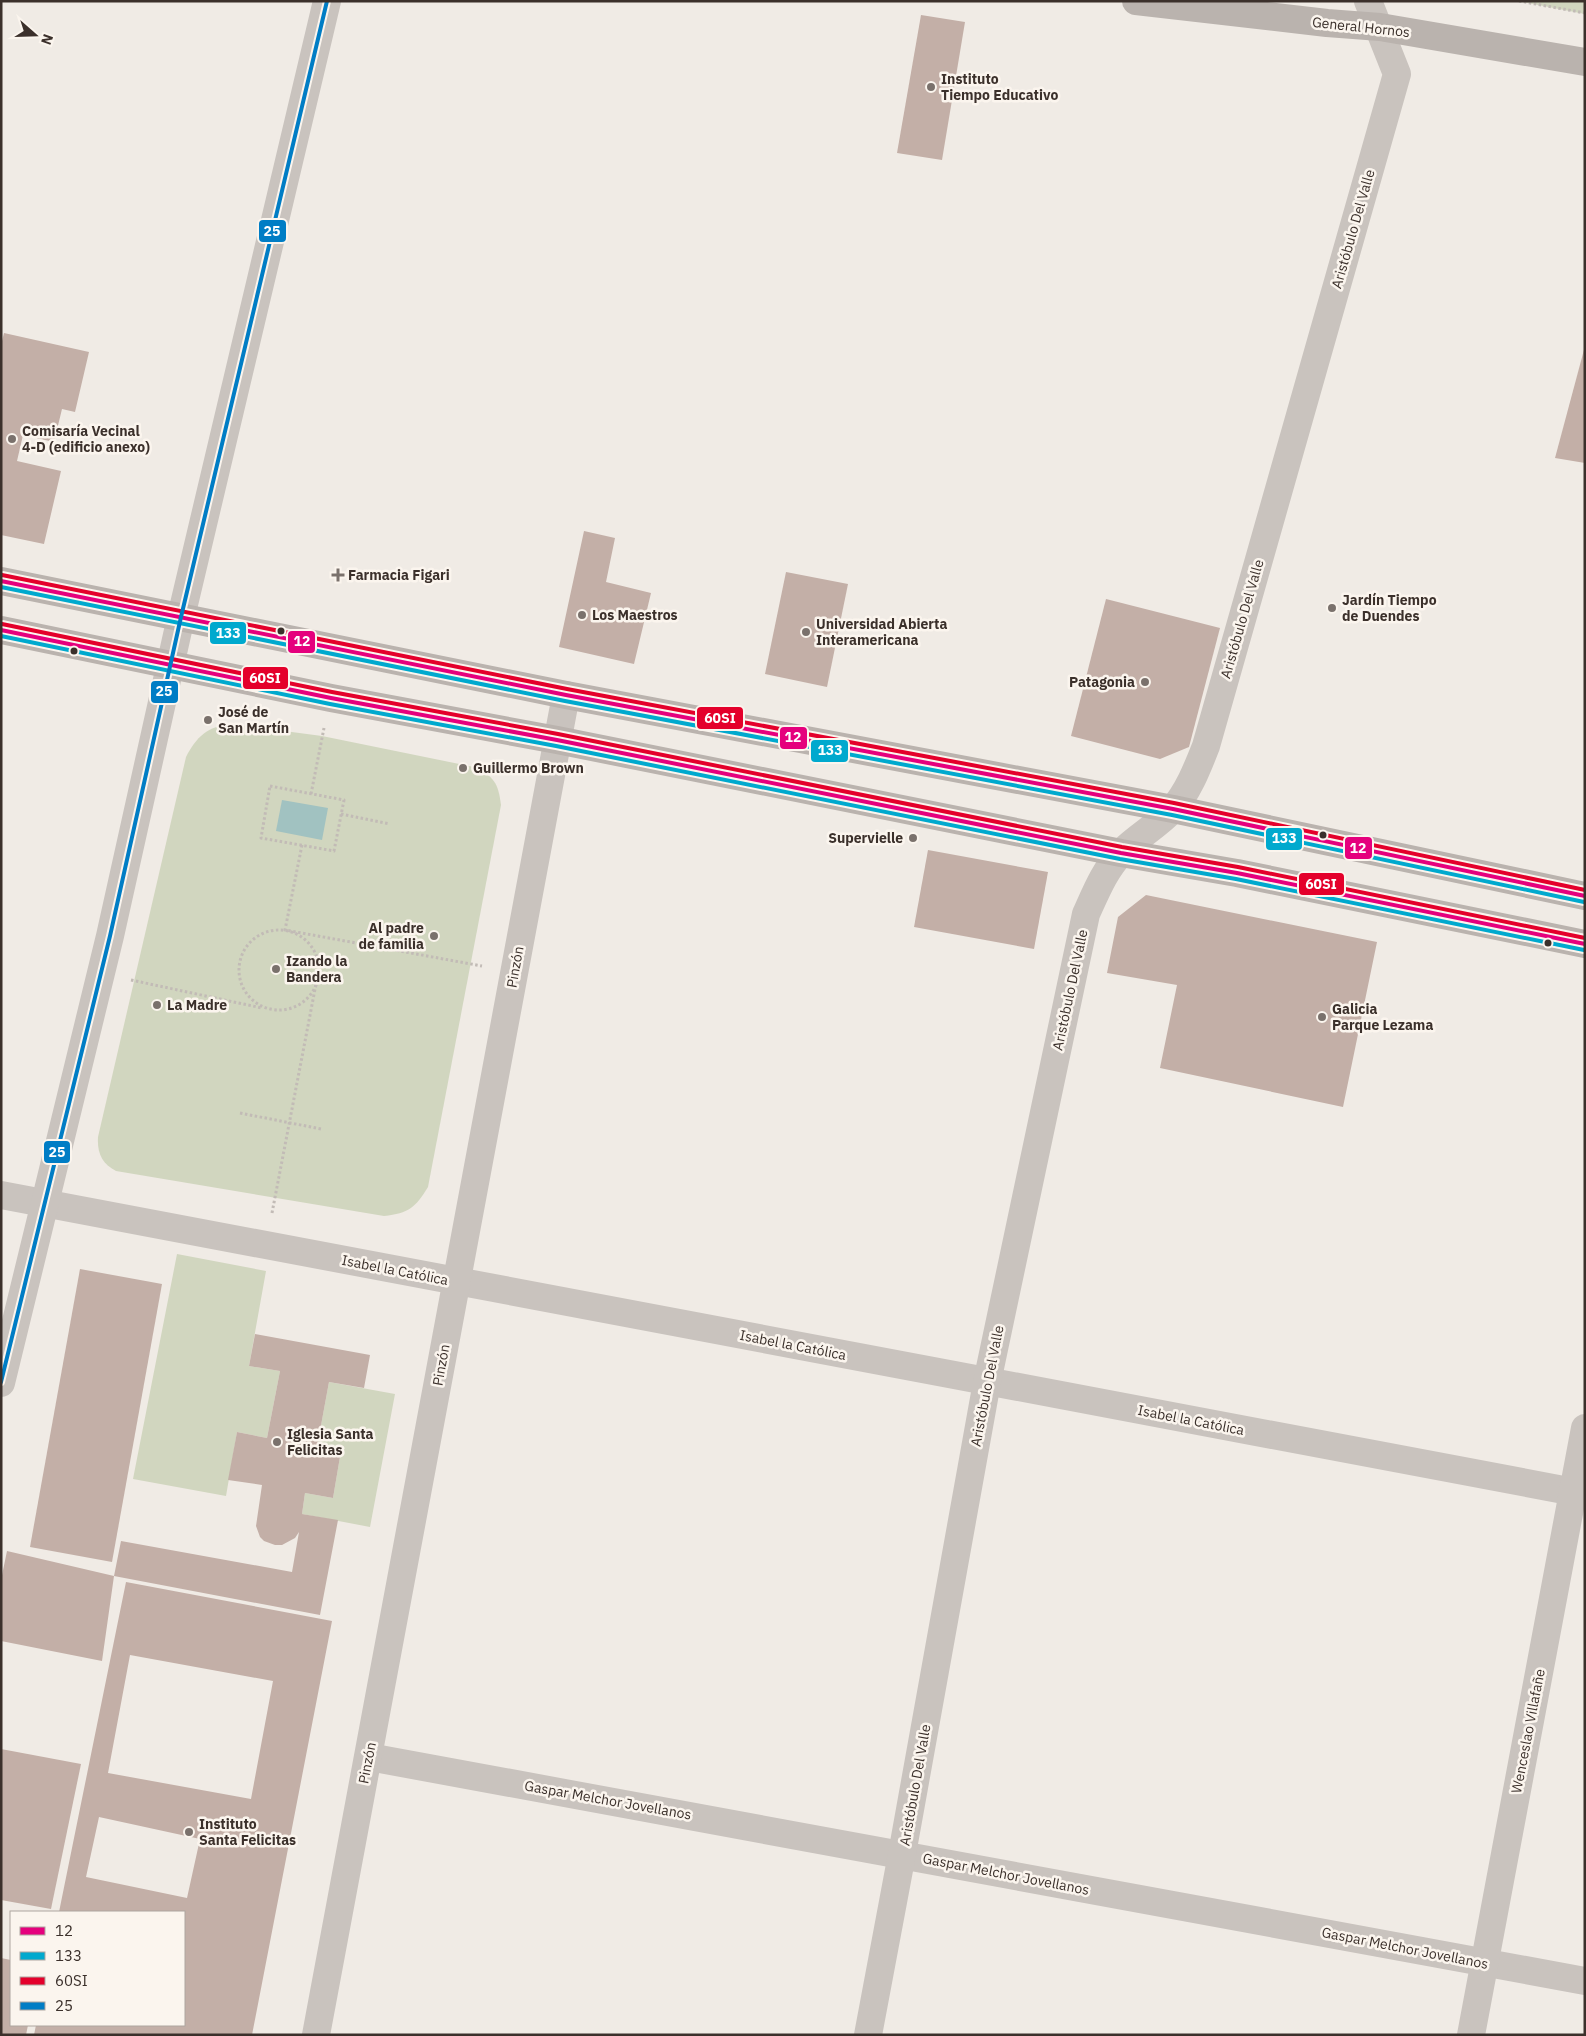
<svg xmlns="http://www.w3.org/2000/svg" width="1586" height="2036" font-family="'IBM Plex Sans',sans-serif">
  <rect width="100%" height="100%" fill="#f0ebe5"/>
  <g fill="#d1d6bf">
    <polygon points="1517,1 1585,1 1585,14"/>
    <path d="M231 724 322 736 474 767C494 777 498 782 501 805L428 1187C415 1208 409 1213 384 1216L116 1171C102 1164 97 1153 98 1137L186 757C196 737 208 726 231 724Z"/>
    <polygon points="177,1254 266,1271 249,1366 280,1371 267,1438 237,1432 226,1496 133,1479"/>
    <polygon points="329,1382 395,1394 370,1527 302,1514 305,1493 333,1498 341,1451 317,1447"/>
  </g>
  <polygon fill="#a1c2c1" points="282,800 328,808 322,840 276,831"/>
  <g fill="#c3afa7" fill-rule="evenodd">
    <polygon points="921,15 965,22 942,160 897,153"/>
    <polygon points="4,333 89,352 75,412 62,409 54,442 23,435 17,461 61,471 44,544 1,535 1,345"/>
    <polygon points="1585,346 1585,463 1555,458"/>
    <polygon points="584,531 615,538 606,582 651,593 634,664 559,647"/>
    <polygon points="786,572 848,584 827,687 765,674"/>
    <polygon points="1106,599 1220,628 1189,747 1160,759 1071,736"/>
    <polygon points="928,850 1048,872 1034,949 914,927"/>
    <polygon points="1146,895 1377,942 1343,1107 1160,1068 1177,985 1107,973 1118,917"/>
    <polygon points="80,1269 162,1284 112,1562 30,1547"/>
    <polygon points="255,1334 370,1355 364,1388 329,1382 317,1447 341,1451 333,1498 305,1493 302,1514 338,1520 320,1615 114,1576 102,1661 1,1641 1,1580 7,1551 114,1576 121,1541 292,1572 299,1532 295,1538 282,1545 275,1545 264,1541 260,1537 256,1526 262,1485 228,1480 237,1432 267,1438 280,1371 249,1366"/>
    <path d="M126 1582 332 1621 252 2035H34L36 2025H184V1912H59ZM130 1655 273 1681 251 1799 108 1773ZM99 1817 200 1839 187 1898 86 1877Z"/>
    <polygon points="1,1749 81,1764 51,1909 1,1900"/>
    <polygon points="1,1958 11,1960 11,2025 28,2025 26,2035 1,2035"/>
  </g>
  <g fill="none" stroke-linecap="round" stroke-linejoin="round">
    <g stroke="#c2bbb6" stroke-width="3" stroke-dasharray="2.5 2.5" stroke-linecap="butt">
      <polyline points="1519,1 1585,13"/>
      <polygon points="270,786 344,800 334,851 261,838"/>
      <polyline points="311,794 324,728"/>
      <polyline points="341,814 390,824"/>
      <polyline points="302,845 285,930 482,966"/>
      <circle cx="279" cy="970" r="40"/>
      <polyline points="131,980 262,1008"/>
      <polyline points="240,1113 321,1129"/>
      <polyline points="272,1213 316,984"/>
    </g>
    <g stroke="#c9c3be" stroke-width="28">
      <polyline points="1,1195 1585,1494"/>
      <polyline points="1,1383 110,936 181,617 327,1"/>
      <polyline points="369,1757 1585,1981"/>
      <polyline points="316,2035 566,695"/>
      <path d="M868 2035 902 1854 987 1382 1086 914C1096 892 1105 869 1122 852 1138 836 1157 826 1172 810 1188 792 1197 769 1206 746L1397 74 1368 1"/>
      <polyline points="1471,2035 1585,1428"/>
    </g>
    <g stroke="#bab3ae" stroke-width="28">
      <polyline points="1136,1 1327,23 1380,27 1585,62"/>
      <polyline points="1,581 566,695 1173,809 1585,896"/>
      <polyline points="1,630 331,698 557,740 1121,853 1237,873 1585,944"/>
    </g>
    <defs>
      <g id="bus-1">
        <polyline points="1,581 566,695 1173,809 1585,896"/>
        <polyline points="1,630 331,698 557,740 1121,853 1237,873 1585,944"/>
      </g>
      <g id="bus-2">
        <polyline points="1,587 565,701 1172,815 1584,902"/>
        <polyline points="1,636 330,704 556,746 1120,859 1236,879 1584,950"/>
      </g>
      <g id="bus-3">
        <polyline points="2,575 567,689 1174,803 1585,890"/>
        <polyline points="2,624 332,692 558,734 1122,847 1238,867 1585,938"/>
      </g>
      <polyline id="bus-4" points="1,1382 110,936 181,617 327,1"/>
    </defs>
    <use href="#bus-1" stroke="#fbf5ee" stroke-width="8"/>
    <use href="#bus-2" stroke="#fbf5ee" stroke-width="8"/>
    <use href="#bus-3" stroke="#fbf5ee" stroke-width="8"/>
    <use href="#bus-4" stroke="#fbf5ee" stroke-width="8"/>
    <use href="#bus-1" stroke="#e5007d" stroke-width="4"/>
    <use href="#bus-2" stroke="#00a9ce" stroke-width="4"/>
    <use href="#bus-3" stroke="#e4002b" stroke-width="4"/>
    <use href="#bus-4" stroke="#007dc5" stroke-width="4"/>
  </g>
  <g fill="#7a716c" stroke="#fbf5ee" stroke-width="2">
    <circle cx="931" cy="87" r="5"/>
    <circle cx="12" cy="439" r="5"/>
    <path d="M335.5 567.5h5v5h5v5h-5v5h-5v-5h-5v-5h5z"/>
    <circle cx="1332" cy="608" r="5"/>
    <circle cx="582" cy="615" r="5"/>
    <circle cx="806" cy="632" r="5"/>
    <circle cx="1145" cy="682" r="5"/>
    <circle cx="208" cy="720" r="5"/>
    <circle cx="463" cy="768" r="5"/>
    <circle cx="913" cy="838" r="5"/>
    <circle cx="434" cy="936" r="5"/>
    <circle cx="276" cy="969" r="5"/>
    <circle cx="157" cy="1005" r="5"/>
    <circle cx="1322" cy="1017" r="5"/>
    <circle cx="277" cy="1442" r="5"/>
    <circle cx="189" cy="1832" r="5"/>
  </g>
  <g fill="#3b302b" stroke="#fbf5ee" stroke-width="2">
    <circle cx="281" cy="631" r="4.5"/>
    <circle cx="74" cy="651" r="4.5"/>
    <circle cx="1323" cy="835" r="4.5"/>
    <circle cx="1548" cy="943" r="4.5"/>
  </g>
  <g text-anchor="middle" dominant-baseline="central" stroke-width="5" stroke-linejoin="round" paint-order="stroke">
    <g font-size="14" fill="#3b302b" stroke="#fbf5ee">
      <text transform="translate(1361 27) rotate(6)">General Hornos</text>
      <text transform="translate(1353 229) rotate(-74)">Aristóbulo Del Valle</text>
      <text transform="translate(1242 619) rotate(-74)">Aristóbulo Del Valle</text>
      <text transform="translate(515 967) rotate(-80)">Pinzón</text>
      <text transform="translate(1070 990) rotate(-78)">Aristóbulo Del Valle</text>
      <text transform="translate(395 1270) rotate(11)">Isabel la Católica</text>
      <text transform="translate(793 1345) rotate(11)">Isabel la Católica</text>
      <text transform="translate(441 1365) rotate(-80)">Pinzón</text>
      <text transform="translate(987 1386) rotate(-79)">Aristóbulo Del Valle</text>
      <text transform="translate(1191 1420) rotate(11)">Isabel la Católica</text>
      <text transform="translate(1528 1731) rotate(-79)">Wenceslao Villafañe</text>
      <text transform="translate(367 1763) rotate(-79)">Pinzón</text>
      <text transform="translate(915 1785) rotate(-80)">Aristóbulo Del Valle</text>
      <text transform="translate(608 1800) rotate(10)">Gaspar Melchor Jovellanos</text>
      <text transform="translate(1006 1874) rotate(11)">Gaspar Melchor Jovellanos</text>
      <text transform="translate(1405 1948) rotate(11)">Gaspar Melchor Jovellanos</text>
    </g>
    <g font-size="14" font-weight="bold" fill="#3b302b" stroke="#fbf5ee" text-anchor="start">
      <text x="941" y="79">Instituto<tspan x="941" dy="16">Tiempo Educativo</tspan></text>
      <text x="22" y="431">Comisaría Vecinal<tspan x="22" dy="16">4-D (edificio anexo)</tspan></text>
      <text x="348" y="575">Farmacia Figari</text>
      <text x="1342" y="600">Jardín Tiempo<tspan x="1342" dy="16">de Duendes</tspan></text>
      <text x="592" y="615">Los Maestros</text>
      <text x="816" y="624">Universidad Abierta<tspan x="816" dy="16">Interamericana</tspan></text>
      <text x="1135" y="682" text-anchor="end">Patagonia</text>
      <text x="218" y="712">José de<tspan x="218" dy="16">San Martín</tspan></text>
      <text x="473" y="768">Guillermo Brown</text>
      <text x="903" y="838" text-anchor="end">Supervielle</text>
      <text x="424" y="928" text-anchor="end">Al padre<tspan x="424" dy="16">de familia</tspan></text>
      <text x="286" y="961">Izando la<tspan x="286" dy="16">Bandera</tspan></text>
      <text x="167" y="1005">La Madre</text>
      <text x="1332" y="1009">Galicia<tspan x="1332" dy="16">Parque Lezama</tspan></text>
      <text x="287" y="1434">Iglesia Santa<tspan x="287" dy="16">Felicitas</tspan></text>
      <text x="199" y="1824">Instituto<tspan x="199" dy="16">Santa Felicitas</tspan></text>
    </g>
  </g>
  <g stroke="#fbf5ee" stroke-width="2">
    <rect x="258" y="219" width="29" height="24" rx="5" fill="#007dc5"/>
    <rect x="209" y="621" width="38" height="24" rx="5" fill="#00a9ce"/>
    <rect x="287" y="630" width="29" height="24" rx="5" fill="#e5007d"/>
    <rect x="242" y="666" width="47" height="24" rx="5" fill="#e4002b"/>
    <rect x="150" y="680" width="29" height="24" rx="5" fill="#007dc5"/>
    <rect x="696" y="706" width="48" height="24" rx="5" fill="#e4002b"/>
    <rect x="779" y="726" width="29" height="24" rx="5" fill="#e5007d"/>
    <rect x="810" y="739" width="39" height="24" rx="5" fill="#00a9ce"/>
    <rect x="1265" y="827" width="38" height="24" rx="5" fill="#00a9ce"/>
    <rect x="1344" y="836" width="29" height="24" rx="5" fill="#e5007d"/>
    <rect x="1298" y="872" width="47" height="24" rx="5" fill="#e4002b"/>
    <rect x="43" y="1140" width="28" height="24" rx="5" fill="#007dc5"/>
  </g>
  <g font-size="14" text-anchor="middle" font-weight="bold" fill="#fff">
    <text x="272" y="236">25</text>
    <text x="228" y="638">133</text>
    <text x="302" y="646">12</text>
    <text x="265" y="683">60SI</text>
    <text x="164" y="696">25</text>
    <text x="720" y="723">60SI</text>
    <text x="793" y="742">12</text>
    <text x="830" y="755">133</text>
    <text x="1284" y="843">133</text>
    <text x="1358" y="853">12</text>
    <text x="1321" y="889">60SI</text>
    <text x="57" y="1157">25</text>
  </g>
  <rect width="1586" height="2036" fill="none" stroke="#3b302b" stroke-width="5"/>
  <rect x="10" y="1911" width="175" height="115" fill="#fbf5ee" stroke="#aea6a0"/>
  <rect x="20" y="1927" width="25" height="8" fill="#e5007d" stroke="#aea6a0"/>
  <text x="55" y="1936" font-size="15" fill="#3b302b">12</text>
  <rect x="20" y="1952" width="25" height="8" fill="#00a9ce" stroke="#aea6a0"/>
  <text x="55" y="1961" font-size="15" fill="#3b302b">133</text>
  <rect x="20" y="1977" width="25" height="8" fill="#e4002b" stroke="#aea6a0"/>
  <text x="55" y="1986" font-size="15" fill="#3b302b">60SI</text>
  <rect x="20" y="2002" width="25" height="8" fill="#007dc5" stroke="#aea6a0"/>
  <text x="55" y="2011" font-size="15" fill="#3b302b">25</text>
  <g transform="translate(35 35) rotate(110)" stroke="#fbf5ee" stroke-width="4" paint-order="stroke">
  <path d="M0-4L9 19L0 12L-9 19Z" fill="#3b302b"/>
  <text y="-8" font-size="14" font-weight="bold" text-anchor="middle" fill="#3b302b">N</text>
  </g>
</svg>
